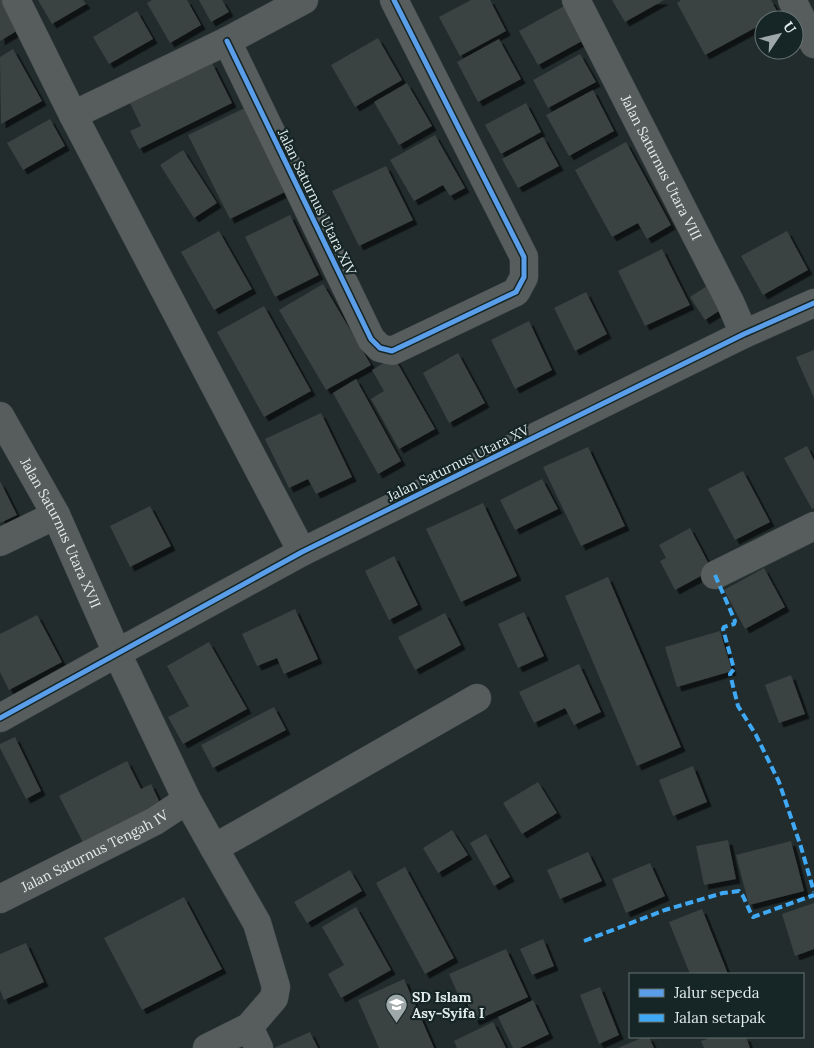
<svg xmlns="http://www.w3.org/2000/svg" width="814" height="1048" font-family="Lora,serif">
  <defs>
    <filter id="shadow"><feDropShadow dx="4.5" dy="4.5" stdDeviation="0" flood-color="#0009"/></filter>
  </defs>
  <rect width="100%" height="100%" fill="#222c2c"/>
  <g fill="#3b4242" filter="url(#shadow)">
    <polygon points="0,0 3,0 20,29 0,41"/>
    <polygon points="38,0 83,0 86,4 52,24"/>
    <polygon points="152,0 187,0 201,25 170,43 147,3"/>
    <polygon points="199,0 222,0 229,12 211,22"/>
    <polygon points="471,0 490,0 506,31 460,56 439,17"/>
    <polygon points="612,0 664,0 625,22"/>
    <polygon points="681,0 771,0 779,15 769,20 764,20 764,23 705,55 677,3"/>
    <polygon points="564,6 582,41 538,65 519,31"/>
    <polygon points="137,11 153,39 109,64 93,37"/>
    <polygon points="378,38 402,80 355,107 331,65"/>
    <polygon points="499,39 521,79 478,102 457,62"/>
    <polygon points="13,49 42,101 1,124 0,57"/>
    <polygon points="580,54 596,82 548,108 533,80"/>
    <polygon points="212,63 232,103 139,149 130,131 141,126 130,103"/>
    <polygon points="407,83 432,126 399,145 374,102"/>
    <polygon points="593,90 614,131 569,156 546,115"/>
    <polygon points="526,103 541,132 501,154 485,125"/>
    <polygon points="247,107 287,191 230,219 188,135"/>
    <polygon points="50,119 65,146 23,170 7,143"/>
    <polygon points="435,135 465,188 450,196 443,185 414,201 390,160"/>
    <polygon points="543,137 559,166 518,188 502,159"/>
    <polygon points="626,142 671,225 647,239 638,223 612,237 575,170"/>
    <polygon points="183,150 217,203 194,218 160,165"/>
    <polygon points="386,166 413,220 359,246 332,191"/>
    <polygon points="290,215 319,275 275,297 245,237"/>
    <polygon points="219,231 252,289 214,310 181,252"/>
    <polygon points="787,231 808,270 763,295 741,256"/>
    <polygon points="662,249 690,305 645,326 618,271"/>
    <polygon points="323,284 371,365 326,390 279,310"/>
    <polygon points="707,286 722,309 705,320 690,297"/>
    <polygon points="586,292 607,334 575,351 554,308"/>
    <polygon points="264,306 311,391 264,417 217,332"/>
    <polygon points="529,321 552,370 515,389 491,340"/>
    <polygon points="814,350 814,398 796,357"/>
    <polygon points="458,353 485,403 449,423 423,373"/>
    <polygon points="394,357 435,429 399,449 371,399 384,391 372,370"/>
    <polygon points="356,379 401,461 378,474 333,393"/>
    <polygon points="321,413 352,477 316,494 308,479 289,488 265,439"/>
    <polygon points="807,446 814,460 814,508 812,509 784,458"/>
    <polygon points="588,447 625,526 581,546 543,467"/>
    <polygon points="743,471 770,522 735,540 708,489"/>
    <polygon points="542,479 558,509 515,530 500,500"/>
    <polygon points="0,481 17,515 0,523"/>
    <polygon points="483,503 517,576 461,602 426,529"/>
    <polygon points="150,506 171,546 130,567 110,526"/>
    <polygon points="690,528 712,570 675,590 660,561 666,558 659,545"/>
    <polygon points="394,556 418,605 389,620 365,571"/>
    <polygon points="764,568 785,607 745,629 724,590"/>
    <polygon points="608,577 681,747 637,766 565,596"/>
    <polygon points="295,609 318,659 284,674 277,658 257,666 242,634"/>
    <polygon points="524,612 544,656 518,668 498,624"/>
    <polygon points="445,613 461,645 415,670 398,637"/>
    <polygon points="37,615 62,662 9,690 0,672 0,634"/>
    <polygon points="720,631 732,671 677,687 665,647"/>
    <polygon points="209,642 247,709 183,744 168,717 189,706 167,666"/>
    <polygon points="579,664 601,712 574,725 565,708 534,723 519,692"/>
    <polygon points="791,675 805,714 779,723 765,685"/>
    <polygon points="274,707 286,730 213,768 201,745"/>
    <polygon points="15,737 41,791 26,799 0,748 0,744"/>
    <polygon points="127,761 141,789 151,784 163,809 86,848 59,796"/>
    <polygon points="693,766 707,802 673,816 659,780"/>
    <polygon points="538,782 557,813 522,834 503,803"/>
    <polygon points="452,830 468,855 438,873 423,848"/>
    <polygon points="486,834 510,877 494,886 470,843"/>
    <polygon points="728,840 736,879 704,885 696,846"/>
    <polygon points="791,841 804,891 749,905 736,855"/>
    <polygon points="588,852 602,881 560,899 547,870"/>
    <polygon points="650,863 665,896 626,913 612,879"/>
    <polygon points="405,867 454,958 425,974 376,883"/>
    <polygon points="350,870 362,891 307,923 294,902"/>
    <polygon points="184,897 222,969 142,1010 104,938"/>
    <polygon points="814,903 814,949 795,956 782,914"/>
    <polygon points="356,907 391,970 341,998 328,974 344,965 322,927"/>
    <polygon points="702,909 728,974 690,974 669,922"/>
    <polygon points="543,939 554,966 532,975 520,949"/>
    <polygon points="26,943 44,982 4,1000 0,990 0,954"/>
    <polygon points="506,949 528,997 475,1021 466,1001 462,1003 449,974"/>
    <polygon points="404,979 434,1048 379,1048 358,1000"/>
    <polygon points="600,987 619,1035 599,1044 580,995"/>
    <polygon points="533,1000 549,1034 520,1048 513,1048 498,1017"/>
    <polygon points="493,1022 506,1048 457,1048 454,1041"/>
    <polygon points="310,1032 318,1048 274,1048"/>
    <polygon points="644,1037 649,1037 654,1048 618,1048"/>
    <polygon points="713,1037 746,1037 750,1048 704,1048 701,1041"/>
  </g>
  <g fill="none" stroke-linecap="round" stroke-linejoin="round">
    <defs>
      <g id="street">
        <polyline points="16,0 73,115 302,552"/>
        <path id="s1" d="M576 0 730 302 744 334"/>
        <polyline points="227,41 371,339 380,348 392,351 516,292 524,277 524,257 394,0"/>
        <polyline points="73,115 227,41 304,0"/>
        <polyline points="0,542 56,515"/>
        <polyline points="715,575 814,526"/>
        <polyline points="0,718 117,653 187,800 214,848 257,923 276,987 274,998 249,1027 207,1048"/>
        <polyline points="214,848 248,829 477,698"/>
        <path id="s2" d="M0 899 155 821 187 800"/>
        <polyline points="249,1027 259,1048"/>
      </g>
      <g id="secondary">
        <polyline points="792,0 814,44"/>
        <path id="s3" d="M0 416 56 515 117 653 302 552 744 334 814 303"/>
      </g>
    </defs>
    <use href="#street" stroke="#3f4747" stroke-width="29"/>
    <use href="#secondary" stroke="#3f4747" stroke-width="29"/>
    <use href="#street" stroke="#575d5d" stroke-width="28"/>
    <use href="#secondary" stroke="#575d5d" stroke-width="28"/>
    <g stroke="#3fa9f5" stroke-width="4" stroke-dasharray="8 4" stroke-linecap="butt">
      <polyline points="715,575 735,621 734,624 724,627 723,629 734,669 730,674 738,706 756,735 779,782 801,847 814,892"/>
      <polyline points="584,941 665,910 723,893 739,891 743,896 752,916 753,917 814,895"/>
    </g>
    <defs>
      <g id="cycleway">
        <polyline points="227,41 371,339 380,348 392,351 516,292 524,277 524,257 394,0"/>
        <polyline points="0,718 302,552 744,334 814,303"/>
      </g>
    </defs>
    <use href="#cycleway" stroke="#162525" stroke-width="8"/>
    <use href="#cycleway" stroke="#5a9eea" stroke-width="5"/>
  </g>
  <defs>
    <symbol id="school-pin" viewBox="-11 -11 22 30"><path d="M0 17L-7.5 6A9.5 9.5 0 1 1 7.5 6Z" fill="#9ea8a8" stroke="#162525"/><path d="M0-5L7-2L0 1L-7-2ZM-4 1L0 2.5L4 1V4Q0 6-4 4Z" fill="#fff"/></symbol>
  </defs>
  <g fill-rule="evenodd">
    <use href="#school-pin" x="384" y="992" width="25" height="34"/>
  </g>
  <g text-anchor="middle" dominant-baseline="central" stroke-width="4.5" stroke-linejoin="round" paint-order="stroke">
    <g font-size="14" fill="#e1ebea" stroke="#162525">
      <text stroke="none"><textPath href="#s1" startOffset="188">Jalan Saturnus Utara VIII</textPath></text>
      <text transform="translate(317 202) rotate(64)">Jalan Saturnus Utara XIV</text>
      <text transform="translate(458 463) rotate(-26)">Jalan Saturnus Utara XV</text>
      <text stroke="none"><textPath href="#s3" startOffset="132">Jalan Saturnus Utara XVII</textPath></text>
      <text stroke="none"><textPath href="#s2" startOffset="106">Jalan Saturnus Tengah IV</textPath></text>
    </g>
    <g font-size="14" font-weight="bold" fill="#e1ebea" stroke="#162525" text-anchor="start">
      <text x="412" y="997">SD Islam<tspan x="412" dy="16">Asy-Syifa I</tspan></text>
    </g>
  </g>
  <rect x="629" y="973" width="175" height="65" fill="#162525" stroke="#677474"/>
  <rect x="639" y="989" width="25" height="8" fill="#5a9eea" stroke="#677474"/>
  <text x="674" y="998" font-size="15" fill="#e1ebea">Jalur sepeda</text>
  <rect x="639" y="1014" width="25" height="8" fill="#3fa9f5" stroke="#677474"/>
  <text x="674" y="1023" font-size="15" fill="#e1ebea">Jalan setapak</text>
  <g transform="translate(779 35) rotate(55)"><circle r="24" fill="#162525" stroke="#677474"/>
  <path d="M0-4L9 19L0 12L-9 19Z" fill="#9ea8a8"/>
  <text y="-8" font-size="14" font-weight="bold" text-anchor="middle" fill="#e1ebea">U</text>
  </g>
</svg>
